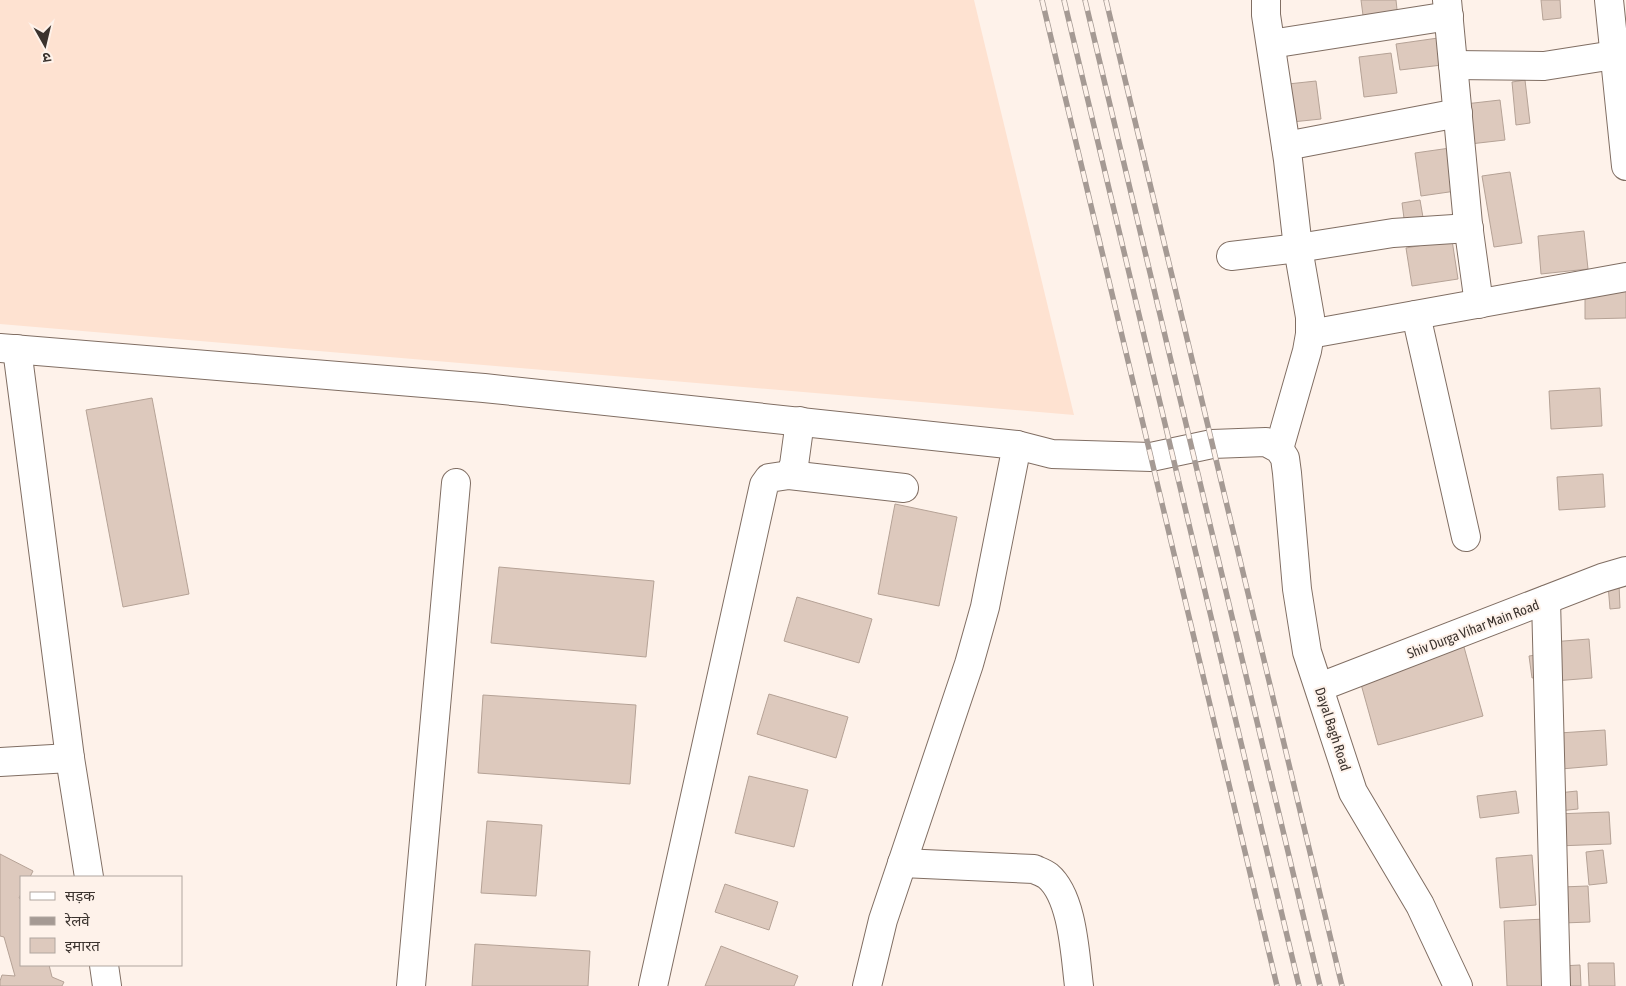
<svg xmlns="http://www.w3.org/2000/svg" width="1626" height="986" font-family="'Asap Condensed','Noto Sans Devanagari',sans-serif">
  <rect width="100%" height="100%" fill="#fef2ea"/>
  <polygon fill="#fee2d1" points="0,0 974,0 1074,415 0,324"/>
  <g fill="#ddc9bd" stroke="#b5a296">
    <polygon points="1361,0 1396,0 1398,19 1364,23"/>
    <polygon points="1541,0 1560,0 1561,18 1543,20"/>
    <polygon points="1438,38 1442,65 1400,70 1396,44"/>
    <polygon points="1391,53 1397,93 1364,97 1359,57"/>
    <polygon points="1525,80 1530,123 1516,125 1512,82"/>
    <polygon points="1316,81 1321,119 1292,122 1288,84"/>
    <polygon points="1500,100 1505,140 1470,144 1465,104"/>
    <polygon points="1450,148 1456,191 1421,196 1415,153"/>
    <polygon points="1510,172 1522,243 1494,247 1482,176"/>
    <polygon points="1420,200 1424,223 1405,226 1402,203"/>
    <polygon points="1584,231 1588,269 1541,274 1538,236"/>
    <polygon points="1452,240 1458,279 1412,286 1406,248"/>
    <polygon points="1626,286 1626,318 1585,319 1585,287"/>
    <polygon points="1600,388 1602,426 1551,429 1549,391"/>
    <polygon points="152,398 189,594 123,607 86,410"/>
    <polygon points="1603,474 1605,507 1559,510 1557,477"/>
    <polygon points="895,504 957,517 939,606 878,594"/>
    <polygon points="499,567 654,581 646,657 491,643"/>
    <polygon points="1619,584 1620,608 1610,609 1608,585"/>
    <polygon points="797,597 872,619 859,663 784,641"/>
    <polygon points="1589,639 1592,678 1554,681 1551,642"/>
    <polygon points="1464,647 1483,716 1378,745 1359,677"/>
    <polygon points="1543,654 1545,676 1532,678 1529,656"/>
    <polygon points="769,694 848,717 836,758 757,734"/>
    <polygon points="483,695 636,705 630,784 478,773"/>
    <polygon points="1605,730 1607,765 1561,769 1559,733"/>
    <polygon points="749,776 808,790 794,847 735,833"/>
    <polygon points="1516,791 1519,813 1480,818 1477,796"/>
    <polygon points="1577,791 1578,809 1559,811 1558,793"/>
    <polygon points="1609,812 1611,844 1556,846 1555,814"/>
    <polygon points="487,821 542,825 536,896 481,893"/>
    <polygon points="1603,850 1607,883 1589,885 1586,852"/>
    <polygon points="0,854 33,871 30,877 21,877 21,894 19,898 21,899 21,965 49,965 52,977 64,982 62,986 0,986 0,981 2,975 15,976 4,937 0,936"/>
    <polygon points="1532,855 1536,905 1500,908 1496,858"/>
    <polygon points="725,884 778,902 769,930 715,912"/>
    <polygon points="1588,886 1590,922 1563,923 1561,887"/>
    <polygon points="1545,919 1548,986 1507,986 1504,921"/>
    <polygon points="475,944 590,951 588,986 472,986"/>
    <polygon points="721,946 798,976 794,986 705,986"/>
    <polygon points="1588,963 1614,963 1615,986 1589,986"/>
    <polygon points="1580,965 1581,986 1562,986 1561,966"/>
  </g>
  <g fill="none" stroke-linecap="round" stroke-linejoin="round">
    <defs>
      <g id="street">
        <polyline points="1266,0 1266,15 1288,160 1298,248 1310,317 1310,334 1307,351 1279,449"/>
        <polyline points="1447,0 1468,224 1479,304"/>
        <polyline points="1609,0 1626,166"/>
        <polyline points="1271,44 1449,16"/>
        <polyline points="1453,65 1544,66 1614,55"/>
        <polyline points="1286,146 1458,113"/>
        <polyline points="1231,256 1298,248 1393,233 1469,228"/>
        <polyline points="1416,315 1466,537"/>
        <polyline points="1310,334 1626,277"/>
        <polyline points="17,349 70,758 89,877"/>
        <polyline points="789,475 904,488"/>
        <polyline points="1546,600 1556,986"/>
        <polyline points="1320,687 1602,578 1626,571"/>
        <polyline points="0,762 70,758"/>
        <path d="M902 863 1034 869C1038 871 1044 873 1048 876 1073 897 1075 955 1079 986"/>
        <polyline points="104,965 107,986"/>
        <polyline points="411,986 456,483"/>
        <polyline points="653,986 764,485 769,478 789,475 794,465 800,421"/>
        <polyline points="867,986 883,920 969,664 985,607 1017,445"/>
      </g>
      <polyline id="secondary" points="0,348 484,388 1017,445 1052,454 1151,457 1212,444 1266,442 1279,449 1285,458 1287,473 1297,589 1307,652 1353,792 1420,905 1458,986"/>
    </defs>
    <use href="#street" stroke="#806e63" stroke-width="30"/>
    <use href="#secondary" stroke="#806e63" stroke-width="30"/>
    <use href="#street" stroke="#fff" stroke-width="28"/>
    <use href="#secondary" stroke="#fff" stroke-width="28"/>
    <defs>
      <g id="rail">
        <polyline points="1042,0 1277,986"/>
        <polyline points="1064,0 1299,986"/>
        <polyline points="1085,0 1320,986"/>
        <polyline points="1106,0 1342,986"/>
      </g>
    </defs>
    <use href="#rail" stroke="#a59a94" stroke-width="5.5"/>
    <use href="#rail" stroke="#fef2ea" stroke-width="4" stroke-dasharray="11" stroke-linecap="butt"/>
  </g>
  <g text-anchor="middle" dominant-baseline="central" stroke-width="4" stroke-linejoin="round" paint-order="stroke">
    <g font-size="14" fill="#3b332e" stroke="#fef2ea">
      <text transform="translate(1473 629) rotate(-21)">Shiv Durga Vihar Main Road</text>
      <text transform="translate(1333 729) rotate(72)">Dayal Bagh Road</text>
    </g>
  </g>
  <rect x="20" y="876" width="162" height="90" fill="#fef2ea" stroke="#b0a69f"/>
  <rect x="30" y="892" width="25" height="8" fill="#ffffff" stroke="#b0a69f"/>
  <text x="65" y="901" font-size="15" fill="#3b332e">सड़क</text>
  <rect x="30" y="917" width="25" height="8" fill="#a59a94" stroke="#b0a69f"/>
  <text x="65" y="926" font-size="15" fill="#3b332e">रेलवे</text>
  <rect x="30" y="938" width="25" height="15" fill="#ddc9bd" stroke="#b0a69f"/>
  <text x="65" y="951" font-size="15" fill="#3b332e">इमारत</text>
  <g transform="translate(45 45) rotate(172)" stroke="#fef2ea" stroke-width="4" paint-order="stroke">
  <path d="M0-4L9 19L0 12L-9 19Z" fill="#3b332e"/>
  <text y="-8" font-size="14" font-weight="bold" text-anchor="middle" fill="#3b332e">उ</text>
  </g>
</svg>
